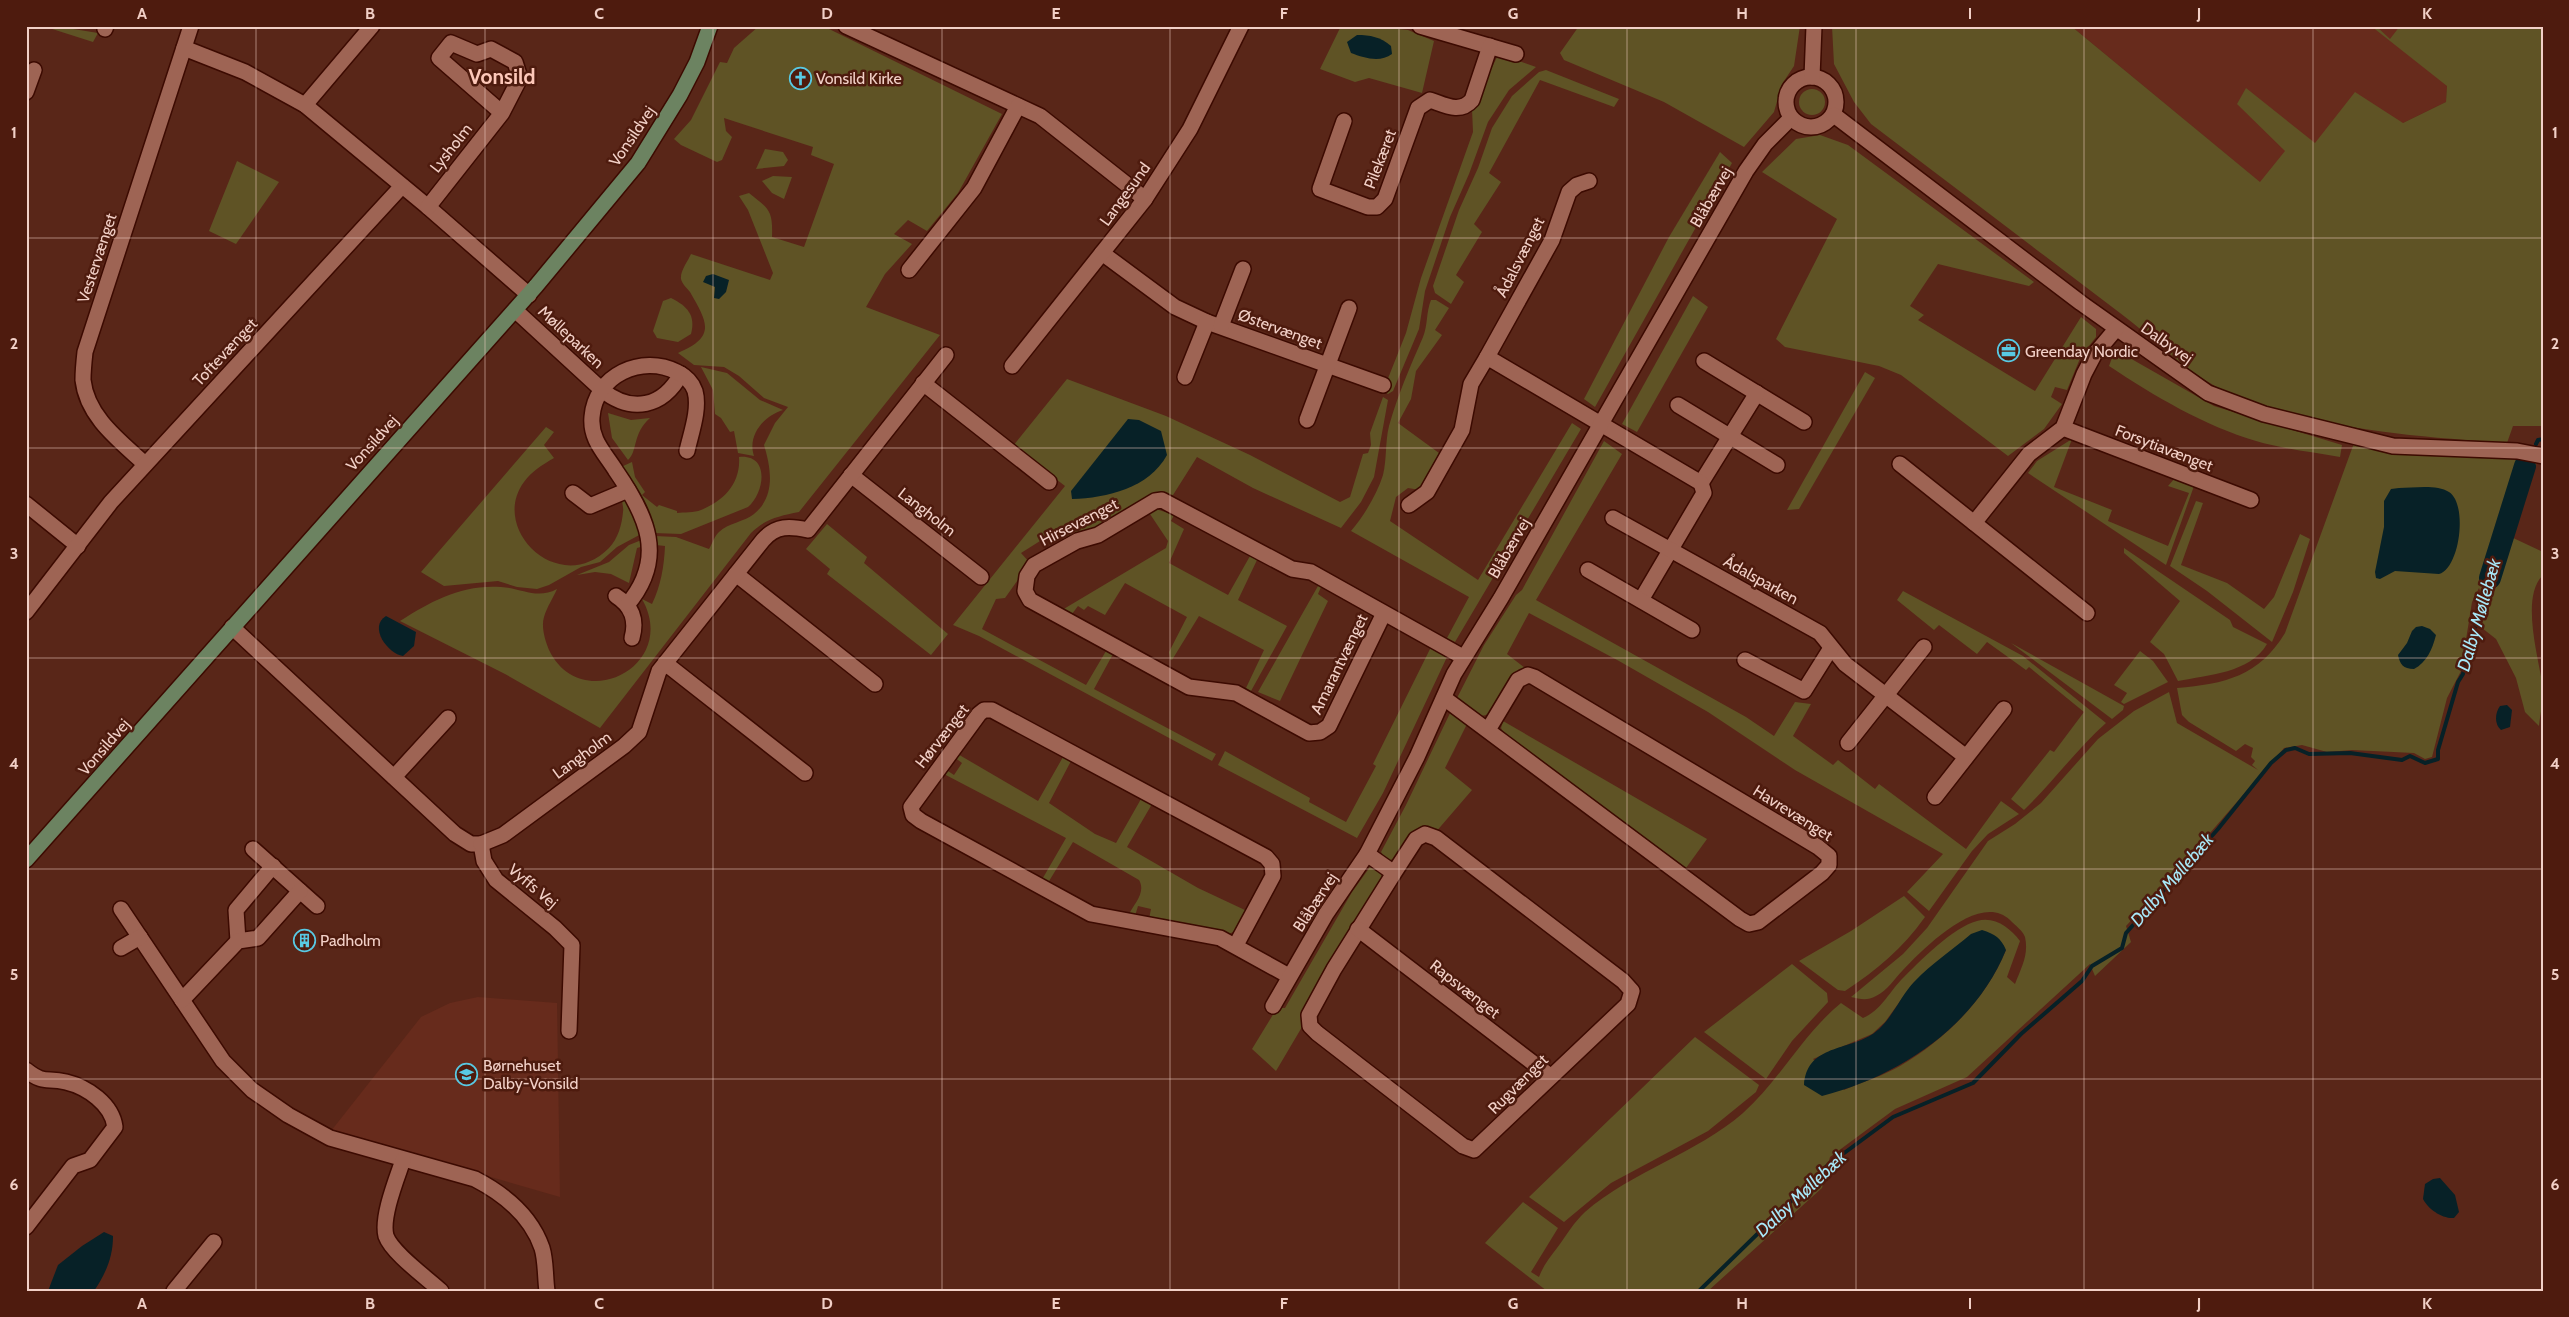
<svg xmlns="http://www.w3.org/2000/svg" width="2569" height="1317" font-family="Cabin,sans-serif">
  <rect width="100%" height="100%" fill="#592618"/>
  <g fill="#672b1c">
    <polygon points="2071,26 2429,26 2447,86 2446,102 2268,189"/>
    <polygon points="478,997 557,1003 560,1197 331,1131 421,1017 450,1003"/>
  </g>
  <g fill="#5f5325" fill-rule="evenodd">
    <polygon points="55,26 98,33 93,42 46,27"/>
    <path d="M759 26H823L1002 114 958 193 927 231 908 220 894 234 912 244 885 274 866 307 940 335 799 512C779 516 765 519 751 533L600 728 505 674 400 621C431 601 463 584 501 587 521 588 537 600 557 589 553 598 547 607 544 617 541 627 545 640 549 650 581 716 680 666 642 599L652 604C661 585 664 567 665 546L656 545 655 536 676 537 709 549C712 544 715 535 719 532 728 523 744 522 754 514 776 496 771 468 764 445L775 423 788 407 764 398 739 376 724 367 694 365 678 353C716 337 708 323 690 292 687 288 682 284 681 279 680 271 688 261 691 254L770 280 773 273 748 210 739 196 749 193C769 209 773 210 772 237L804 247 834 164 811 155 813 147 724 118 726 131 732 137 722 160 717 162 681 145 674 139 691 120 720 62 727 63 734 48Z"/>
    <polygon points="1579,26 1800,26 1794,66 1782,84 1774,112 1744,147 1664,102 1564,60 1560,53"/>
    <path d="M1832 26H2071L2260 182 2285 151 2237 104 2246 88 2315 143 2355 92 2403 123 2446 102 2447 86 2371 26H2376L2390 39 2400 26H2543V426H2513L2507 443C2417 437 2325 430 2240 398 2193 380 2160 343 2120 313 2037 250 1954 187 1871 124L1854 102 1834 64Z"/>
    <polygon points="1377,27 1408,30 1434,41 1422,93 1369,78 1355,82 1320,69 1340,28"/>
    <polygon points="1502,55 1536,67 1509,90 1488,122 1469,174 1450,217 1425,291 1419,329 1393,391 1388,394 1383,391 1406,333 1421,278 1473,132 1472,109 1497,57"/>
    <polygon points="1546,70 1619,99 1614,107 1540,80 1489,173 1501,182 1474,224 1482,232 1456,275 1464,282 1451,304 1435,293 1433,286 1459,210 1478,168 1492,128 1512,96 1539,72"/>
    <circle cx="1812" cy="102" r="13"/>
    <polygon points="1820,135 1848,145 2034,282 2029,286 1938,264 1910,306 1924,315 1918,320 2035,391 2081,317 2096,329 2096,337 2081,356 2067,390 2055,387 2051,397 2062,404 2044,429 2008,456 1901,375 1879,366 1785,347 1776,339 1837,219 1762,172 1796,139"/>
    <polygon points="765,149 783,152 788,160 784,166 756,169"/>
    <polygon points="1720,152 1732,163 1595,407 1584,399 1669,237"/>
    <polygon points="237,161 279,182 236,244 209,231"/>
    <polygon points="773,176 792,177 784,199 772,193 762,181"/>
    <polygon points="1693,296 1708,307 1637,432 1622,424"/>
    <path d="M671 298C687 306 696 315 691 334L678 342 657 338 653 331 663 301Z"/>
    <path d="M1431 300H1436L1449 308 1435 330 1442 335 1416 371 1411 399 1398 423 1439 453 1420 490 1408 488 1396 497 1390 521 1478 580 1572 423 1581 429 1455 642 1447 638 1469 597 1351 531C1364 516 1377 494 1383 475 1387 459 1385 442 1389 426 1398 394 1410 367 1423 337 1428 325 1426 312 1431 300Z"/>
    <path d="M2121 353 2214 406 2342 445 2340 457C2313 452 2283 449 2256 441 2205 426 2154 396 2109 366L2112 358Z"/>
    <path d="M701 367 727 373 760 400 783 410C764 416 747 435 754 456L738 453 734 431 730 432 721 418 715 414 713 390Z"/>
    <polygon points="1865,372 1875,378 1799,509 1787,510"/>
    <path d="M1067 379 1166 416 1250 455 1340 502 1350 497 1363 454 1368 453 1371 445 1370 433 1383 397 1388 400 1374 477 1361 502 1341 528 1253 488 1197 457 1173 495C1168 495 1159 493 1154 494 1129 502 1071 553 1048 536L1021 553 1030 563 1005 598 996 599 982 629 1086 685 1106 651 1113 654 1094 689 1216 754 1212 761 979 636 953 625 1065 486 1013 446Z"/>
    <path d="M608 413 631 420 650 418C632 434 638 451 628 460L612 438Z"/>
    <path d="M546 427 554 432 544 445 554 458C542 465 532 471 524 482 489 529 559 598 609 548 618 539 622 524 623 512 624 507 621 502 623 499L632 504 643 533 617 547 600 562 581 567 549 585 537 589 517 587 498 581 444 586 421 572Z"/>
    <polygon points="2072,439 2054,487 2112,510 2108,521 2168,546 2189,493 2168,486 2175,478 2194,486 2166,565 2028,473 2037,461"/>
    <path d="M1604 441 1622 454 1536 600 1746 717 1774 736 1795 702 1811 704 1793 736 1833 765 1838 760 1875 789 1879 784 1966 849 2001 801 2019 814 1988 834 1972 851 1929 911 1907 892 1943 854 1795 770 1708 712 1619 661 1529 613 1507 654 1525 668 1519 669 1515 674C1508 686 1496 721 1478 715 1471 712 1463 703 1457 698L1484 645 1516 595 1522 590Z"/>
    <path d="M2354 443 2538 460 2515 515 2509 536 2543 552V575C2520 597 2539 659 2543 688 2544 700 2540 714 2539 726L2525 712 2516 678 2496 639 2482 628 2484 602 2479 588 2472 602 2461 671 2447 698 2432 757 2425 759 2414 753 2352 750 2327 752 2302 745 2284 748 2169 880 2126 926 2131 942 2095 976 2090 964 1967 1077 1895 1109 1830 1157 1822 1188 1708 1291H1547L1485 1243 1523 1202 1558 1228 1531 1272 1539 1277C1543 1266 1550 1257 1557 1248 1566 1236 1574 1222 1585 1212 1632 1171 1696 1154 1743 1113 1780 1080 1802 1035 1841 1003L1863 1018C1881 1010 1888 994 1901 980 1919 962 1953 927 1977 921 1995 916 2010 928 2020 941L2007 977 2015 984C2021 968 2029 955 2025 937 2023 931 2015 925 2010 920 1980 891 1924 948 1903 970 1895 978 1887 991 1876 996 1867 1001 1860 999 1851 997L1903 954 1927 928 1988 841 2015 824 2041 803 2098 739 2134 711 2169 692 2177 723 2258 770 2252 765 2255 761 2251 757 2253 748 2245 744 2236 751 2189 722 2182 715 2177 688C2225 684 2259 676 2285 633ZM2006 950C1986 999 1946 1039 1900 1066 1883 1076 1862 1082 1844 1090L1813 1059 1872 1034 1885 1022 1914 982Z"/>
    <path d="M739 457C770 454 765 492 748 507L681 534 654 533 621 467 632 462 635 477 645 492 642 495 657 507 659 505 677 511V513C684 512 694 513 701 510 724 501 741 483 739 457Z"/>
    <polygon points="2196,501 2203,503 2181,565 2227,583 2264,609 2274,597 2300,534 2310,539 2293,592 2272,642 2207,591 2170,566"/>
    <polygon points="1156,509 1174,515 1171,521 1184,529 1169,563 1228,595 1250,556 1257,560 1238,600 1287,626 1251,691 1246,688 1264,650 1199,616 1172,660 1170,659 1169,652 1187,617 1125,583 1105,615 1088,606 1084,610 1078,606 1072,614 1062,610 1166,548 1168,541 1150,514"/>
    <polygon points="827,524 867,557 864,563 948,634 931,655 827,574 830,569 806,549"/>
    <polygon points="644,539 644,546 637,548 629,583 611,574 595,572 577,575 609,562 629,545"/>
    <path d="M2124 548 2230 620 2233 627 2267 644C2250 673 2208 675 2178 681L2164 654 2150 642 2180 601 2124 553Z"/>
    <polygon points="1318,586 1321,587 1318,594 1328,601 1280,701 1258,692"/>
    <path d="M1903 591 2023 656 2106 723C2076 750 2053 782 2024 810L2011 799 2050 750 2054 752 2084 712 2029 667 2026 670 1987 642 1977 654 1939 625 1934 630 1897 600Z"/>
    <polygon points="2011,643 2124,706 2123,710 2112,719"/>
    <polygon points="1431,647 1447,657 1383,793 1357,838 1218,765 1225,751 1310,798 1309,802 1346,822 1376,766 1373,764"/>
    <polygon points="2140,651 2153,661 2168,682 2124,704 2121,702 2127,693 2114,685"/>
    <polygon points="1451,711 1468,722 1445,768 1472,790 1435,833 1422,826 1412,833 1396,858 1387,861 1381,852 1406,805"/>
    <polygon points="1503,721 1707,839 1686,868 1505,735 1501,728"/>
    <path d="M956 753 1038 801 1063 757 1071 761 1049 803 1095 834 1116 843 1141 799 1152 804 1127 847 1198 888 1247 911 1237 930 1229 934 1149 919 1151 909 1138 906 1135 916 1129 914C1135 903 1146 892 1139 880L1073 842 1046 886 1040 883 1066 838 942 773 945 769 954 775 962 763 954 757Z"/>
    <polygon points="1370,867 1381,873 1382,880 1324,975 1301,1017 1302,1027 1276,1071 1252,1049 1277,1008 1285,1008 1352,892"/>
    <path d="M1904 896 1925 917C1903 948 1877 970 1845 991L1838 990 1799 961 1851 931Z"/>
    <polygon points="1792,964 1827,993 1828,1002 1792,1041 1766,1079 1704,1032"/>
    <polygon points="1695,1037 1759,1085 1756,1092 1708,1131 1611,1183 1564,1222 1529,1197"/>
  </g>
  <g fill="#072127">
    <path d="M1357 35C1370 35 1381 37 1391 46L1392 54C1380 63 1364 58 1351 53L1347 42Z"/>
    <polygon points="713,274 729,280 726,292 719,299 714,298 715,287 703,282 706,276"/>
    <path d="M1128 419 1139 420 1161 431 1167 455C1149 488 1107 498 1072 499L1071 491Z"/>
    <path d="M2399 488C2413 488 2437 484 2449 492 2468 504 2460 568 2439 574L2395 571 2380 579 2376 578 2375 572 2384 527V501L2391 489Z"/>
    <path d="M386 616 416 632 414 646 403 656C388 654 368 627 386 616Z"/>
    <path d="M2422 626 2430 629 2436 635C2432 650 2427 662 2414 669 2403 669 2400 664 2398 655L2407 643 2412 631 2416 627Z"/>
    <path d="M2507 705 2512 710 2510 727 2501 730C2494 724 2495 713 2500 706Z"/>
    <path d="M1982 930C1995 934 2001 938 2006 950 1975 1026 1900 1076 1822 1096L1804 1085C1807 1046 1844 1051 1871 1035 1891 1023 1899 997 1915 981 1931 964 1952 950 1971 934Z"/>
    <path d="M2440 1178 2455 1195 2459 1212 2454 1218C2442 1219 2428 1209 2423 1199L2425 1184 2433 1179Z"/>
    <path d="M104 1232 113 1236C113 1257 106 1273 94 1291H48L58 1265 82 1246Z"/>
  </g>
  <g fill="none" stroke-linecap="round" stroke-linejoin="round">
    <g stroke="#072127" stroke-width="4">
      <polyline points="2536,444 2538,440 2543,439"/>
      <polyline points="1699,1291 1828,1165 1893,1117 1973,1083 2021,1034 2082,981 2092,966 2122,948 2126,933 2218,829 2271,763 2286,750 2295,748 2309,754 2350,753 2402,760 2410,756 2425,763 2438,759 2438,750 2458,682 2463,674 2470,641 2481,611 2483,592 2490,578"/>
    </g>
    <polyline stroke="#072127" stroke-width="22" points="2490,578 2525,466"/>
    <defs>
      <g id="minor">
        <polyline points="846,26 1040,116 1145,199"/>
        <polyline points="1420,26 1516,54"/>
        <polyline points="105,29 106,26"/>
        <polyline points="184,48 245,72 305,105 428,207 529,295"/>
        <circle cx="1811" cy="102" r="25"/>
        <polyline points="1812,77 1814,26"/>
        <polyline points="26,92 34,70"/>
        <polyline points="305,105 372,26"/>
        <polyline points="1834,115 2081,303 2208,393 2264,414 2393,446 2517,451 2543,456"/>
        <path d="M1344 121 1320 189 1368 207H1377L1385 199 1418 108 1430 100C1445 105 1460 114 1472 100L1490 46"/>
        <polyline points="428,207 502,113 520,78 515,62 491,49 477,54 451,43 439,58 502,113"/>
        <polyline points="1102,253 1175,307 1207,322 1383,385"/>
        <polyline points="909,270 974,188 1018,106"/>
        <path d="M515 310 602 390C632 414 663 407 681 374"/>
        <polyline points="1221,326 1243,269"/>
        <polyline points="1487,357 1552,240 1569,192 1577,185 1589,181"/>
        <polyline points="1704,361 1804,422"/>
        <polyline points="1012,366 1145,199 1190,129 1241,26"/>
        <polyline points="1185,377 1207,322"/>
        <polyline points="923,383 1049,482"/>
        <polyline points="1678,405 1777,465"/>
        <polyline points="1307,420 1349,308"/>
        <polyline points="2063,428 2251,500"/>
        <path d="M145 464C120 441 87 417 83 380 83 371 84 361 85 352L191 26"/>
        <polyline points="1900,464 2087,613"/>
        <polyline points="851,475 981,577"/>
        <polyline points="1701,483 1757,393"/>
        <polyline points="573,493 590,506 628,490"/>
        <polyline points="26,504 78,546"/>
        <polyline points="1409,505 1427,492 1462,430 1471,384 1487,357 1701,483 1704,493 1641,600"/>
        <polyline points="1613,518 1820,633 1845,664 1966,757"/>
        <polyline points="1974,523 2029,454 2063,428 2084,374 2094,355 2116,329"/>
        <polyline points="1588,570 1692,630"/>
        <polyline points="736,574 875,684"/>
        <path d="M616 596C632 606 637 620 632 638"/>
        <path d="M627 605C667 558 647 516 616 471 605 453 590 440 592 417 595 375 642 354 677 372 685 376 692 382 695 391 700 409 691 433 687 451"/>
        <polyline points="26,612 111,502 402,186"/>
        <polyline points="1384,613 1329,726 1320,732 1309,733 1236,693 1189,687 1030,600 1025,591 1027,576 1034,565 1077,541 1098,535 1155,501 1162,500 1292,569 1311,572 1463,657"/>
        <polyline points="232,627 455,834 471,844 481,844 484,861 496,880 555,928 572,945 569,1031"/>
        <polyline points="1745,660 1804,691 1831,648"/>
        <polyline points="665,663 805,773"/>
        <polyline points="1444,698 1740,919 1749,924 1758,922 1822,873 1829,865 1829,856 1818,847 1534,677 1528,675 1518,680 1488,730"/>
        <polyline points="1848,743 1924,647"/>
        <polyline points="394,777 448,718"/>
        <polyline points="1935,797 2004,709"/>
        <path d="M481 844 503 835 624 746 639 732 659 671 763 540C776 525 790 526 808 530L946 355"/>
        <polyline points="253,849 317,906"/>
        <polyline points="1367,854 1394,873 1416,839 1425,834 1436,838 1623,981 1632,991 1628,1004 1474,1150 1463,1146 1317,1033 1310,1026 1309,1015 1334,969 1394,873"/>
        <path d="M121 909 223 1061 252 1090 288 1115 330 1138 475 1179C504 1194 531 1216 542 1248 546 1261 545 1277 547 1291"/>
        <polyline points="1358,929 1550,1076"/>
        <polyline points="238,941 236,910 273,866"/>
        <polyline points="1236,945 1273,876 1272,864 1266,857 992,710 984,710 979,714 911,807 913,815 921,821 1091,914 1220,938 1289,976"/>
        <polyline points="121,948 140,937"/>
        <polyline points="182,1000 238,941 258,938 300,891"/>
        <polyline points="1273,1006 1326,914 1367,854 1417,757 1454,674 1501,598 1746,171 1765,144 1791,118"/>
        <path d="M26 1070C45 1085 46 1077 66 1082 87 1087 112 1104 115 1127L90 1160 73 1166 26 1227"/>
        <path d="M403 1160C397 1178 381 1217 386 1236 392 1253 427 1278 441 1291"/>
        <polyline points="174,1291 214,1242"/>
      </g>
      <polyline id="major" points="26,860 536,286 638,163 680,95 697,62 710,26"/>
    </defs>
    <use href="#minor" stroke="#3c0a01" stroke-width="18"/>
    <use href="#major" stroke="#3c0a01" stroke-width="18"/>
    <use href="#minor" stroke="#9e6454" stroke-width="15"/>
    <use href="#major" stroke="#6c8361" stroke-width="15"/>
  </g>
  <path fill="none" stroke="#f2d0c7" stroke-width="1" stroke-opacity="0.55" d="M256 26V1291M485 26V1291M713 26V1291M942 26V1291M1170 26V1291M1399 26V1291M1627 26V1291M1856 26V1291M2084 26V1291M2313 26V1291M26 238H2543M26 448H2543M26 658H2543M26 869H2543M26 1079H2543"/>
  <defs>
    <symbol id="church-ring" viewBox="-11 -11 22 22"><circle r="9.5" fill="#4e1b0e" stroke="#58c9e3" stroke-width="1.5"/><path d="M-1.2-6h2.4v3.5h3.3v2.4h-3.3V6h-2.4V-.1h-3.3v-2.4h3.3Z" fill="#58c9e3"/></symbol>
    <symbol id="office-ring" viewBox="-11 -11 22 22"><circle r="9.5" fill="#4e1b0e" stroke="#58c9e3" stroke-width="1.5"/><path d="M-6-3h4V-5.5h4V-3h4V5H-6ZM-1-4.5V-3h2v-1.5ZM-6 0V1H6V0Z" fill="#58c9e3"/></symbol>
    <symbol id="building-ring" viewBox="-11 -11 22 22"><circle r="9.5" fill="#4e1b0e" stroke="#58c9e3" stroke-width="1.5"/><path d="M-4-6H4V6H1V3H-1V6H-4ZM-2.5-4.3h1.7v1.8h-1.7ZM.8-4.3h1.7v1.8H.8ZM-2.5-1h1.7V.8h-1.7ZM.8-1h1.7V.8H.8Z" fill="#58c9e3"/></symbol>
    <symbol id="school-ring" viewBox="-11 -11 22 22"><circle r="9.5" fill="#4e1b0e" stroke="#58c9e3" stroke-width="1.5"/><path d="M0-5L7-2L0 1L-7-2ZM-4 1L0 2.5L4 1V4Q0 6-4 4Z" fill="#58c9e3"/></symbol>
  </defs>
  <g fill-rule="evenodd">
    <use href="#church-ring" x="788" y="66" width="25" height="25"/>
    <use href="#office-ring" x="1996" y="338" width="25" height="25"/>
    <use href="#building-ring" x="292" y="928" width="25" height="25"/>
    <use href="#school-ring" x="454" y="1062" width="25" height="25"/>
  </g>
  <g text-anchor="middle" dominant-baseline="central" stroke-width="5" stroke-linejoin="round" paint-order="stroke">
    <g font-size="16" fill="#f2d0c7" stroke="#4e1b0e" text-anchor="start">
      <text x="816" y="78">Vonsild Kirke</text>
      <text x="2025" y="351">Greenday Nordic</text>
      <text x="320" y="940">Padholm</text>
      <text x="483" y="1065">Børnehuset<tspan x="483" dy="18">Dalby-Vonsild</tspan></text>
    </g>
    <g font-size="16" fill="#f2d0c7" stroke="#4e1b0e">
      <text transform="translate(632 136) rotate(-56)">Vonsildvej</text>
      <text transform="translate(451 148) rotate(-52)">Lysholm</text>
      <text transform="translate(1380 159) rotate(-69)">Pilekæret</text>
      <text transform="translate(1125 194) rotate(-54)">Langesund</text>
      <text transform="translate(1711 197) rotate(-60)">Blåbærvej</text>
      <text transform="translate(1520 257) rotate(-63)">Ådalsvænget</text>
      <text transform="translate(97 258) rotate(-72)">Vestervænget</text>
      <text transform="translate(1280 329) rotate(20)">Østervænget</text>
      <text transform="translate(571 337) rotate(43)">Mølleparken</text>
      <text transform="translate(2167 343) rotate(35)">Dalbyvej</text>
      <text transform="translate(225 352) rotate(-47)">Toftevænget</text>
      <text transform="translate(372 443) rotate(-48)">Vonsildvej</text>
      <text transform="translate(2164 448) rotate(21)">Forsytiavænget</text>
      <text transform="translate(927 512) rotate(38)">Langholm</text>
      <text transform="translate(1079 522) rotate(-27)">Hirsevænget</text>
      <text transform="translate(1509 548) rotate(-60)">Blåbærvej</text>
      <text transform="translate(1761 580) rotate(29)">Ådalsparken</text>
      <text transform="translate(1339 664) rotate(-64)">Amarantvænget</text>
      <text transform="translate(942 736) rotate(-52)">Hørvænget</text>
      <text transform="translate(104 747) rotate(-49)">Vonsildvej</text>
      <text transform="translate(582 755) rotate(-36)">Langholm</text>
      <text transform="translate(1793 813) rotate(32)">Havrevænget</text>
      <text transform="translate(533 886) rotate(40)">Vyffs Vej</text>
      <text transform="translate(1315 902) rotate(-57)">Blåbærvej</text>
      <text transform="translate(1465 989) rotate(38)">Rapsvænget</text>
      <text transform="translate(1518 1084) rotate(-45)">Rugvænget</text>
    </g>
    <g font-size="18" font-style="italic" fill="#a8e8f8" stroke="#4e1b0e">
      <text transform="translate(2479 615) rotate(-74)">Dalby Møllebæk</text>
      <text transform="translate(2172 880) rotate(-49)">Dalby Møllebæk</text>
      <text transform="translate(1801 1194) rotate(-43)">Dalby Møllebæk</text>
    </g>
    <g font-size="21" font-weight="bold" fill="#fdc8b9" stroke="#4e1b0e">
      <text x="502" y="76">Vonsild</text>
    </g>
  </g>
  <rect width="2569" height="1317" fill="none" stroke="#4e1b0e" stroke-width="55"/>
  <rect x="28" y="28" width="2514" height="1262" fill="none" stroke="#f2d0c7" stroke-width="2"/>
  <g font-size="16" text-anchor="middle" font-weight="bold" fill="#f2d0c7">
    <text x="142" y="19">A</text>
    <text x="370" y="19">B</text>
    <text x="599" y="19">C</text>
    <text x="827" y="19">D</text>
    <text x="1056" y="19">E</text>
    <text x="1284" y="19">F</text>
    <text x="1513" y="19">G</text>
    <text x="1742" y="19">H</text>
    <text x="1970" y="19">I</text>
    <text x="2199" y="19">J</text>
    <text x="2427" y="19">K</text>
    <text x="14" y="138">1</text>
    <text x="2555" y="138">1</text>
    <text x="14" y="349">2</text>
    <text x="2555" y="349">2</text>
    <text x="14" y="559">3</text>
    <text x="2555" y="559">3</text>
    <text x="14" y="769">4</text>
    <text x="2555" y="769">4</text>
    <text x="14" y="980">5</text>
    <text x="2555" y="980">5</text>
    <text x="14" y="1190">6</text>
    <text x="2555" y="1190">6</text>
    <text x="142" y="1309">A</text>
    <text x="370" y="1309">B</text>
    <text x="599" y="1309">C</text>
    <text x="827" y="1309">D</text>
    <text x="1056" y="1309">E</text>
    <text x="1284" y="1309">F</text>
    <text x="1513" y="1309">G</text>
    <text x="1742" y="1309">H</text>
    <text x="1970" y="1309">I</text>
    <text x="2199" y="1309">J</text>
    <text x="2427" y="1309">K</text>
  </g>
</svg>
